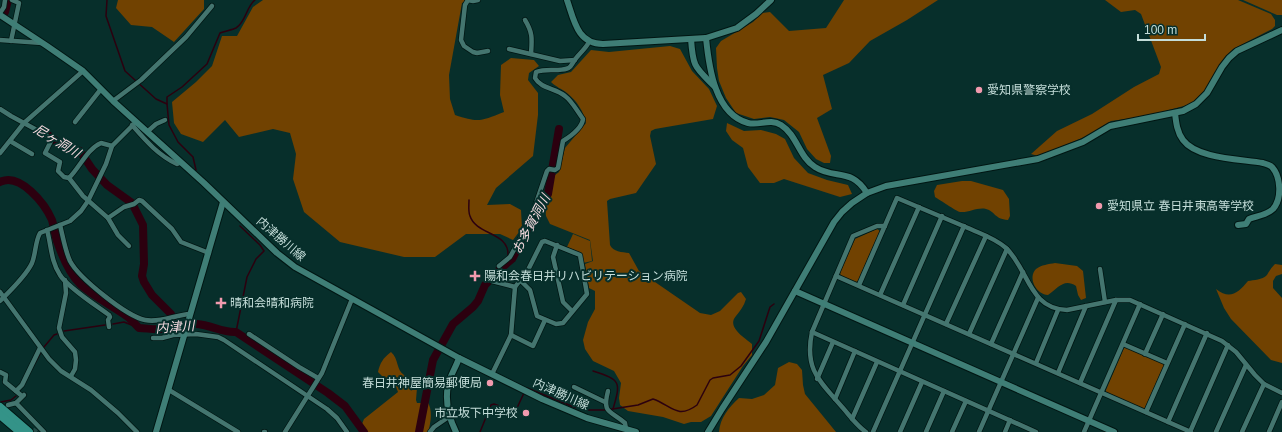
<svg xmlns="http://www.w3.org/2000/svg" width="1282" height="432" font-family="Arial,'Noto Sans JP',sans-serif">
  <rect width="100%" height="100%" fill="#072f2b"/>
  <g fill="#714201">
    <polygon points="118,0 204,0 204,9 174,42 152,27 131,25 116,8"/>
    <path d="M263 0H468L462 3 449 75 450 99 455 115C479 123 481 121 504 112L500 95 501 65 511 58 534 60 539 66 529 73 528 80 538 93V115L533 156 496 188 487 205 510 204 521 210 522 228 513 240 500 234H466L435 257H404L340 242 304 212 293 179 296 154 290 133 273 129 239 137 225 120 203 142 181 134 174 123 172 102 196 82 212 66 222 36H237L253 7Z"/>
    <polygon points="844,0 938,0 907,20 870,41 849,63 823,75 832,109 817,118 831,156 830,163 824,163 816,159 807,149 799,132 784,120 770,117 754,119 736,113 726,98 719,81 717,68 716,48 721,41 753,22 762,13 770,12 789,31 826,28"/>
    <polygon points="1105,0 1238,0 1271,14 1275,20 1275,26 1272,29 1233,49 1224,59 1205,90 1191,104 1147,116 1111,121 1087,136 1038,156 1031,154 1057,131 1092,114 1134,87 1159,74 1161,67 1141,14 1135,10 1121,12"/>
    <polygon points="1243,0 1282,0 1282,15 1277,15"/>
    <path d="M670 46 680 49 692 71 709 89 717 106 713 119 655 129 651 131 650 136 656 164 636 193 610 199 607 201 610 245C613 252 622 252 629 253L639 271 700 313 711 315 720 311 738 293 741 292 746 299C744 306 740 311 736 316 726 327 745 338 752 344V355L743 366 711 416 701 422H691L684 424 663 417 628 411 620 405 619 398 621 383 614 371 593 361 585 349 583 340 588 322 595 309V291L589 288 585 264 593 261 590 240 550 224 546 216 545 206 555 175 559 172 565 148 586 123C584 112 577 101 567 93 562 89 556 87 551 82L558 75 571 72 591 50 609 52Z"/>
    <polygon points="727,123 744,131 761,130 776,134 785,139 794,158 808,173 827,180 848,185 852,194 840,197 784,179 774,183 760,183 748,167 743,148 732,140 726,131"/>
    <path d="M962 181H971L1003 190 1009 199 1010 216 1008 220C994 219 995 211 986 209 977 207 969 213 960 212 956 211 940 200 935 197L934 191 937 185Z"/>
    <polygon points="877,229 880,231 858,281 856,282 841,276 840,273 855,239"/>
    <polygon points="573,234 590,241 592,261 583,263 581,253 567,247"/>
    <path d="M1055 263 1077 266 1083 271 1086 298 1081 300 1078 295 1076 286C1064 278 1058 288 1048 295 1037 295 1027 278 1036 269 1041 265 1049 264 1055 263Z"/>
    <path d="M1275 264 1282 265V274L1276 276 1273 281V288L1282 298V363L1271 360 1231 319 1224 308 1216 289C1230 300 1238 293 1248 281 1254 280 1262 280 1267 275 1270 270 1271 268 1275 264Z"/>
    <polygon points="1126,347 1163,363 1164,365 1145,408 1143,409 1106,392 1106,390 1124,348"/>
    <path d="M391 352C399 359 396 370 404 375 406 376 410 377 413 379L417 388 416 400 417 403H423L427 401C433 409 431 423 428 432H367L362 424 364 419 398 392 394 382 384 378 378 372C380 363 383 358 391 352Z"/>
    <path d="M789 362 797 364 802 370 803 385 805 394 836 432H719C720 418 729 407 739 398L752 399 764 395 775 385 778 368Z"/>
  </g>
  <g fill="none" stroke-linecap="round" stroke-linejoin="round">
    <g stroke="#2c000f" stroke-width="1.5">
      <polyline points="107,0 106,16 125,71 156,99 167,104 169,125 178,142 193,157 196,170"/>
      <path d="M167 104V97L182 87 207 64 220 33C225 31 232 30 236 28 246 22 246 7 255 0"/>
      <path d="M469 200C469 205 468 212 470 216 476 235 509 232 508 255"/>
      <polyline points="113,324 124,322 139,328"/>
      <polyline points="64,331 105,325"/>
      <polyline points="236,332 247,277 256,259 264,251 260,245 240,226"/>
      <polyline points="44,347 54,335 57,334"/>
      <polyline points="32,369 40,354"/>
      <path d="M593 371C621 380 621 382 613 409"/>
      <path d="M526 390 527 388 574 407 588 410H606L638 405 653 399C671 405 677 420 697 405L710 380 713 378 730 375 741 366 759 341 770 307 774 304"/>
      <polyline points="1,402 11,400 16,396"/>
      <polyline points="480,432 491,405 494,404 513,411 516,410 524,393"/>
    </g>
    <g stroke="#2c000f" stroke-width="8">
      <polyline points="5,12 8,0"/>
      <polyline points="44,132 57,142 80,151 92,169 107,185 132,203 143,225 144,264 142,276 144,282 152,295 171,314 174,326"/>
      <path d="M0 182C20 172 45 204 52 220 54 227 55 234 57 241 62 256 69 273 80 284 94 297 113 306 128 317 132 320 136 325 139 328 146 328 154 330 161 329 173 328 184 323 197 324 211 325 223 333 236 332L328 393 345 406 364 432"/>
      <polyline points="419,432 433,360 453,324 473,307 478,301 485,285 499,270 512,259 542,203 548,194 559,129"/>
    </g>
    <polyline stroke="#234945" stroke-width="4.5" stroke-dasharray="4.5 2" stroke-linecap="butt" points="34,432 36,429"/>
    <defs>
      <g id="street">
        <polyline points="468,0 465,5 461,40 464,46 473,52 477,53 488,51"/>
        <polyline points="468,0 473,1 478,0"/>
        <polyline points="0,13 4,7 5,0"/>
        <path d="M525 20C533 33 532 39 531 54"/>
        <polyline points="0,40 42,43"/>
        <polyline points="11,41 19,3 12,0"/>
        <polyline points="509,49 560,61 575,60"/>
        <polyline points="113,101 141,80 186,37 212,6"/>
        <path d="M0 109 11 116 46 135 51 141 45 153 60 162 58 171 64 177 69 178C80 167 87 149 101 143L112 146"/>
        <polyline points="75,122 101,89"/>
        <path d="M132 125C146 141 158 155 177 164L181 162"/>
        <polyline points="147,132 156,124 165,120"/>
        <polyline points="10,141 32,154"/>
        <polyline points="0,153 24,123 83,71"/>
        <polyline points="69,178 83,196 108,218 118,235 129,246"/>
        <polyline points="108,218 124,207 134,204 139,200 142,201 172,229 181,242 209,253"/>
        <path d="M60 225C63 237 65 250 70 261 79 278 126 316 145 320 160 323 175 315 190 314"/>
        <path d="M47 230C51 244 51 262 60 275 67 287 97 306 109 315L110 317 108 320 109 327"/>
        <polyline points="557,245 553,257 563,302 572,311"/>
        <path d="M499 266 510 257 521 237 533 212 547 171 549 169 555 170 558 168 563 141C571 136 582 128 583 119 577 111 572 101 565 96 556 88 541 89 535 78L536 72C544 69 550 70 558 70 574 69 569 66 577 57 581 52 586 48 589 42"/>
        <polyline points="1100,269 1105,302"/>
        <polyline points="836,276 1191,432"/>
        <polyline points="489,277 492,281 515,287"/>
        <polyline points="65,280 66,293 59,328 62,337 75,352 76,360 75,369 71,376"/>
        <path d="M859 285 897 198C921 208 944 218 968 228 981 234 995 238 1006 248 1029 270 1029 309 1067 310L1116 300H1130L1222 341 1236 352 1255 375 1264 384 1282 393"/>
        <polyline points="0,292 49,359 61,371 91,390 118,413 137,432"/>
        <polyline points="880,295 919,207"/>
        <path d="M0 301C10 291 26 276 32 263 36 253 35 242 40 233L70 221 81 211 88 201 106 164 112 146 136 122"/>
        <polyline points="903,305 942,216"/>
        <polyline points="946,324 986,236"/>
        <polyline points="812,332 1036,432"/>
        <polyline points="249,334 299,367 318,378"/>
        <polyline points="969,334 1007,249"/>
        <polyline points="511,335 515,287 528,270 542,242 545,241 580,255 587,294 563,323 556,324 537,316 530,290 521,281"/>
        <polyline points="153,338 162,338 173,335 196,334 218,337 224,340 327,409 337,418 347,432"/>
        <polyline points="991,344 1023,272"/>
        <polyline points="1123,344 1167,363"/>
        <polyline points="1145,354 1163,314"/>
        <polyline points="1036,363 1058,310"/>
        <polyline points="0,372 6,375 5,382 22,396"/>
        <polyline points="1058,373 1086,306"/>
        <polyline points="492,374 511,335 533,346 545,320"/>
        <polyline points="817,379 833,342"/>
        <polyline points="1080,383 1116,300"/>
        <polyline points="574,387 605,402"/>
        <polyline points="169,390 238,432"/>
        <polyline points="16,391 22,385 40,348"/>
        <path d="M608 391C602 414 610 410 625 423L626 429"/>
        <polyline points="835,399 855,351"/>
        <polyline points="16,403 44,432"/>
        <polyline points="8,405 16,403 24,395"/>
        <polyline points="1146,412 1185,324"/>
        <polyline points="852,419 877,362"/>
        <polyline points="1168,422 1207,333"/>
        <polyline points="264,432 265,432"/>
        <polyline points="285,432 322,373 352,299"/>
        <polyline points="430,432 434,427 450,416"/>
        <path d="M866 432C857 426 850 416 843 408 820 381 804 370 812 332L853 236 877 226H885"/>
        <polyline points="873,432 964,226"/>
        <polyline points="900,432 922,382"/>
        <polyline points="926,432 944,391"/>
        <polyline points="952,432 966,401"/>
        <polyline points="979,432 1038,298"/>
        <polyline points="1005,432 1010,420"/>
        <polyline points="1084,432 1140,304"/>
        <polyline points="1190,432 1228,345"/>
        <polyline points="1216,432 1246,365"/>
        <polyline points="1242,432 1264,384"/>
        <polyline points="1269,432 1282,402"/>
      </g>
      <g id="secondary">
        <path d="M567 0C574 20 577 44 603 44L706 38 737 28 756 14 771 0"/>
        <polyline points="0,15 47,46 83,71 113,101 204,183 277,253 295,267 459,358 542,399 587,418 636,432"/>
        <path d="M706 38C709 68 715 114 748 123 759 126 770 118 781 125 797 135 799 157 815 167 835 180 851 167 867 193"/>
        <path d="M691 39C693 68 695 67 715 87"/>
        <path d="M1175 113C1176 122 1177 132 1183 140 1197 159 1241 159 1263 163 1266 164 1270 165 1272 167 1281 177 1282 199 1273 209 1267 215 1257 216 1249 219L1246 224 1238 225"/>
        <polyline points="795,291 1114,432"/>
        <polyline points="156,432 223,202"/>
        <path d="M456 432C449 418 445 401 448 385 450 376 456 367 459 358"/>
        <polyline points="708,432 722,409 766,342 834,222 842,212 852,203 867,193 886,186 1038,159 1083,142 1110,126 1183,111 1196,104 1207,93 1222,67 1229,58 1237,51 1282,30"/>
      </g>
      <g id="highway">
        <polyline points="0,407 29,432"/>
        <polyline points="0,415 20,432"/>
      </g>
    </defs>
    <use href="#street" stroke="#001613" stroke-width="6"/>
    <use href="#secondary" stroke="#001613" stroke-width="8"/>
    <use href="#highway" stroke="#001613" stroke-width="10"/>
    <use href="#street" stroke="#44756f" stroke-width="4.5"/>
    <use href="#secondary" stroke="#3f7e76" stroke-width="6"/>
    <use href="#highway" stroke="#349388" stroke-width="8"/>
  </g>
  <g fill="#f29aae" stroke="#072f2b" stroke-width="1.5">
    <circle cx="979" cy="90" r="4"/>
    <circle cx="1099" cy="206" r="4"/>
    <path d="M473 270h4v4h4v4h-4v4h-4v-4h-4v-4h4z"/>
    <path d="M219 297h4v4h4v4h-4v4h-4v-4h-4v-4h4z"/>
    <circle cx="490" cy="383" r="4"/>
    <circle cx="526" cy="413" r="4"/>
  </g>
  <g text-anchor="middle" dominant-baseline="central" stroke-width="4" stroke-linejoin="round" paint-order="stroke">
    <g font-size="12" fill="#c4ddd9" stroke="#072f2b" text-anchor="start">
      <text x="987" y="90">愛知県警察学校</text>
      <text x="1107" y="206">愛知県立 春日井東高等学校</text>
      <text x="484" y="276">陽和会春日井リハビリテーション病院</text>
      <text x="230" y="303">晴和会晴和病院</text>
      <text x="482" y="383" text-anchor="end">春日井神屋簡易郵便局</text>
      <text x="518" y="413" text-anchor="end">市立坂下中学校</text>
    </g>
    <g font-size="12" fill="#c4ddd9" stroke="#072f2b">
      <text transform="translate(281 239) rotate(41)">内津勝川線</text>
      <text transform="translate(561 394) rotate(24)">内津勝川線</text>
    </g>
    <g font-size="13" font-style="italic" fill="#f7dbe0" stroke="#072f2b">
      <text transform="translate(57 141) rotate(31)">尼ヶ洞川</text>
      <text transform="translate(531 224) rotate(-62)">お多賀洞川</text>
      <text transform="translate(175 327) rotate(-4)">内津川</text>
    </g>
  </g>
  <path d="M1138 34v6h67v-6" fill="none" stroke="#c4ddd9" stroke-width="2"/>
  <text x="1144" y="34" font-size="12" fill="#c4ddd9" stroke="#072f2b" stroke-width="3" paint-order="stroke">100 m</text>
</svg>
